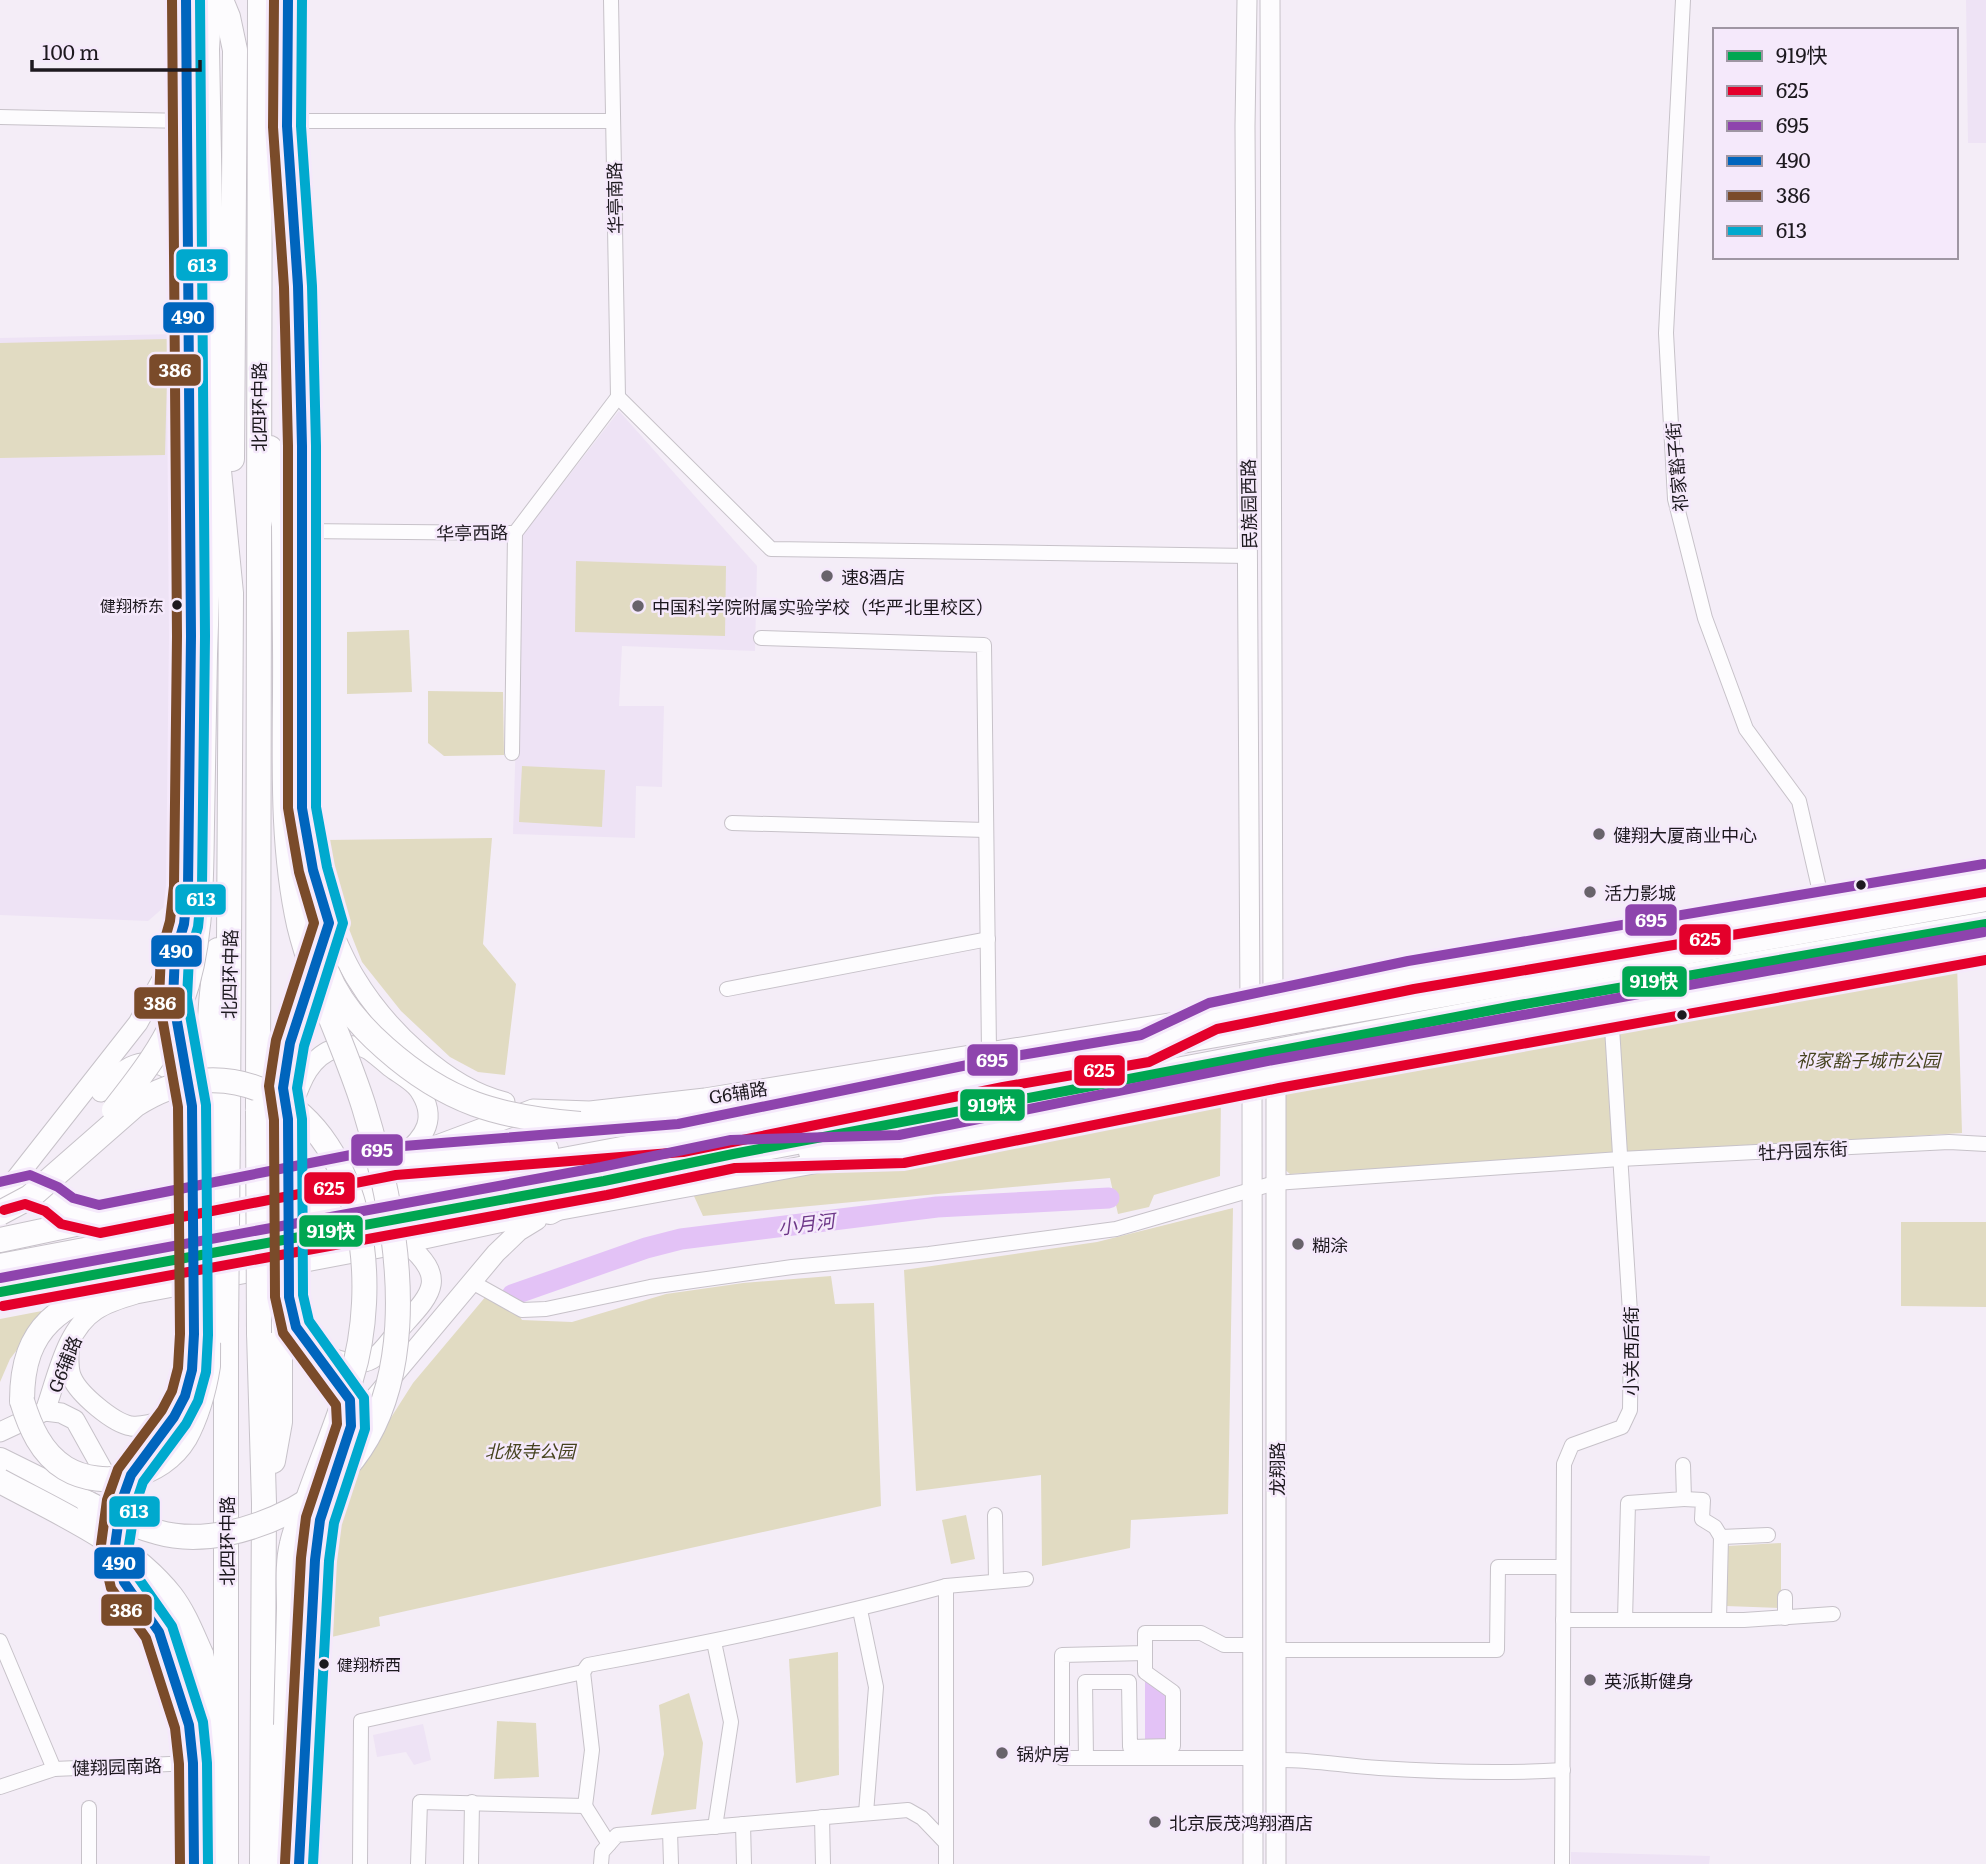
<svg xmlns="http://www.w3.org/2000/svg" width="1986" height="1864" font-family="Literata,'Noto Sans SC',serif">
  <rect width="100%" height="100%" fill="#f4edf7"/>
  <g fill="#eee3f5">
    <polygon points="1966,0 1986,0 1986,143 1968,143"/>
    <polygon points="176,334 172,900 148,921 0,915 0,338"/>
    <polygon points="619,411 757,566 755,651 622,646 619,706 664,706 662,787 636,786 635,838 513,834 522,536"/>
    <polygon points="423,1724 431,1760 414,1765 406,1752 377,1757 373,1735"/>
    <polygon points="1571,1852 1710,1856 1709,1864 1571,1864"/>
  </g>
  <g fill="#e1dbc2">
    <polygon points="168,339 165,455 0,458 0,343"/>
    <polygon points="576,561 726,566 725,636 575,632"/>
    <polygon points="409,630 412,692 347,694 347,632"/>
    <polygon points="428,691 503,692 504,755 444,756 428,743"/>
    <polygon points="522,766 605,770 602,827 519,822"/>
    <polygon points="492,838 483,944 516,984 505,1075 478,1072 450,1057 401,1011 362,962 338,901 325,840"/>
    <polygon points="1957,963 1962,1133 1290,1174 1283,1168 1285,1092 1583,1028"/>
    <polygon points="1214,1094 1221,1100 1220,1176 1154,1195 1149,1207 1118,1214 1110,1178 703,1216 693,1194 936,1150"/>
    <polygon points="1233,1208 1228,1514 1131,1520 1130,1548 1042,1566 1041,1475 916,1491 904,1270 1097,1242"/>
    <polygon points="1901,1222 1986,1222 1986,1307 1901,1306"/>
    <polygon points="831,1276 835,1304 874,1303 881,1506 379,1617 380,1626 327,1638 323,1586 328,1541 343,1493 413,1383 492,1289 511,1303 522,1320 572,1322 666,1294 743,1283"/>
    <polygon points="47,1310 10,1359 0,1382 0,1319"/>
    <polygon points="966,1515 975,1559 951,1564 942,1520"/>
    <polygon points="1781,1543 1781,1608 1726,1606 1727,1546"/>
    <polygon points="838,1652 839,1775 796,1783 789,1659"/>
    <polygon points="689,1693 703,1743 696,1809 651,1815 664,1754 659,1705"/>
    <polygon points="497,1721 536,1723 539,1777 494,1779"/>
  </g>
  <polygon fill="#e3c2f6" points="1145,1680 1168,1696 1167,1740 1145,1740"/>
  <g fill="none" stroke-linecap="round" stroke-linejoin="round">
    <polyline stroke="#e3c2f6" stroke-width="21" points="512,1295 646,1248 681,1239 937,1207 1109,1198"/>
    <defs>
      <g id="street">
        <polyline points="611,0 618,397"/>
        <polyline points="1683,0 1666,333 1675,499 1705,618 1746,729 1799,801 1823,905"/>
        <polyline points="0,117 187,121"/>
        <polyline points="287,121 613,121"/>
        <polyline points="618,397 771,549 1249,556"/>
        <polyline points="302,531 515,533"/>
        <polyline points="515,533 618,397"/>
        <polyline points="761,638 984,645 989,1051"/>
        <polyline points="512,753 515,533"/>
        <polyline points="732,823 986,830"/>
        <polyline points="727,989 988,939"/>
        <polyline points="472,1282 522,1310 546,1309 650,1287 792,1267 929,1254 1116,1229 1275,1183 1620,1159 1949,1142 1986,1144"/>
        <polyline points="1684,1499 1703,1500 1702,1519 1715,1527 1721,1537 1768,1535"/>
        <polyline points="995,1515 996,1581"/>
        <polyline points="946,1586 1026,1579"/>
        <polyline points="1785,1597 1785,1618"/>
        <polyline points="860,1610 876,1687 866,1813"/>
        <polyline points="1719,1619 1721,1537"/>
        <polyline points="1563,1620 1744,1620 1833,1614"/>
        <polyline points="1625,1620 1628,1503 1684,1499 1683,1465"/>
        <polyline points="0,1641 54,1769"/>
        <polyline points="714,1642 731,1722 715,1827"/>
        <polyline points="1276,1650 1497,1650 1498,1567 1563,1567"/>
        <polyline points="1086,1758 1085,1682 1129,1682 1130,1747 1173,1746 1173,1692 1145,1672 1145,1653"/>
        <polyline points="1253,1758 1062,1758 1062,1655 1145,1653 1145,1633 1201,1633 1224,1645 1253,1645"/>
        <path d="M1276 1760C1311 1759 1344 1766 1379 1768 1440 1772 1502 1774 1563 1770"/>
        <polyline points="0,1787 54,1769 193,1763"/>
        <polyline points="585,1806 609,1844"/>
        <polyline points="822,1817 823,1864"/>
        <polyline points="743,1824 744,1864"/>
        <polyline points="670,1831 671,1864"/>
        <polyline points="89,1864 89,1808"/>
        <path d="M360 1864 361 1721 583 1672 588 1665C708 1643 828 1618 946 1586V1843"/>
        <polyline points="418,1864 420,1802 585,1806 592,1750 583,1672"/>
        <polyline points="471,1864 472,1802"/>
        <polyline points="601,1864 602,1852 617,1835 908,1810 922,1818 946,1843 946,1864"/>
        <polyline points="1562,1864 1564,1464 1572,1445 1622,1427 1630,1410 1631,1328 1611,1012"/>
      </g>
      <g id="secondary">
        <polyline points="1247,0 1245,126 1250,1008"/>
        <polyline points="1270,0 1273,1004"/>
        <path d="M329 923C337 941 344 959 355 977 385 1027 446 1088 505 1102"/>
        <polyline points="175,1012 192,1106 194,1141"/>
        <polyline points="1252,1080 1253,1864"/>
        <path d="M101 1092C117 1072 141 1052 168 1069 180 1076 186 1094 192 1106"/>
        <path d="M289 1115C299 1088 307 1056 337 1048 348 1045 359 1044 369 1050 376 1055 383 1061 390 1067 399 1074 413 1081 419 1090 438 1118 425 1137 403 1155"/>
        <polyline points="288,1141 288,1119 283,1088 290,1043 329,923 313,870 302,808 302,446 298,286 287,126 288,0"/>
        <polyline points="888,1151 1611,1012 1986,946"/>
        <polyline points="3,1195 138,1023 175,955 184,924 188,887 191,636 186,0"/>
        <polyline points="99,1219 394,1161 533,1109 590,1111 705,1098 1213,1016 1411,975 1986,878"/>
        <polyline points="289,1298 296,1327 350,1400 351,1426 320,1520 315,1560 299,1864"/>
        <polyline points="194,1334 192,1370 185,1396 174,1417 131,1475 121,1503 115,1546 124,1582 159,1632 189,1725 193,1763 194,1864"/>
        <path d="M69 1351C69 1359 68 1370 72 1378 79 1394 113 1423 131 1426 145 1428 161 1421 174 1417"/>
        <path d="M314 1351C331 1358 355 1369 372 1359 382 1353 391 1339 398 1331 430 1295 450 1280 406 1243"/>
        <polyline points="45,1411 61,1413 75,1420 114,1490"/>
        <polyline points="351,1426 496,1253 519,1231 537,1220"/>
        <path d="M0 1432 45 1411C57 1379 65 1330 96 1310 108 1302 122 1298 136 1294L406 1243 550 1212 841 1159"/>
        <polyline points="1276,1864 1276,1074"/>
      </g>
      <polyline id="primary" points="0,1196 26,1189 52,1199 66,1211 98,1219"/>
      <g id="highway">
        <polyline points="210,0 207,49 214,420 231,593 228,1121"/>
        <polyline points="221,0 228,17 235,50 232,459"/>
        <polyline points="272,0 287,64"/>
        <polyline points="187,305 203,251"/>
        <polyline points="270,448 284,526 285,647"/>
        <polyline points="205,654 210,508"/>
        <polyline points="1411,975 1474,983"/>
        <polyline points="1176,1034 1213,1016"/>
        <polyline points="258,1107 260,0"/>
        <path d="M580 1124C668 1126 756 1103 843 1088"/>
        <path d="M209 1129C208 1068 207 1010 218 950"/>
        <polyline points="811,1152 901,1149"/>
        <polyline points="394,1161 546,1149"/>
        <polyline points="550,1212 589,1190"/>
        <polyline points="0,1240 99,1219"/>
        <polyline points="0,1266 680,1138 1000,1073 1986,899"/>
        <polyline points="0,1292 604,1181 733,1154 1514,1006 1986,924"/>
        <polyline points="226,1332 226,1864"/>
        <polyline points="259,1333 264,1503 262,1864"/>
        <path d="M22 1401C22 1320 65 1305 131 1277"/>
        <polyline points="0,1460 89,1504"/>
        <polyline points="273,1461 280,1422 280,1334 289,1297"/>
        <polyline points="201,1654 208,1684 209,1747"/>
        <polyline points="281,1864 286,1725"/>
      </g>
    </defs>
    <use href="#street" stroke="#c7c2c9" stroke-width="16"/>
    <use href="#secondary" stroke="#c7c2c9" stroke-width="21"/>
    <use href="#primary" stroke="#c7c2c9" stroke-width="23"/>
    <use href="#highway" stroke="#c7c2c9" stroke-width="26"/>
    <use href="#street" stroke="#fdfcfe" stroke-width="14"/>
    <use href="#secondary" stroke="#fdfcfe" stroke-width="19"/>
    <use href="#primary" stroke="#fdfcfe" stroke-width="21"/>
    <use href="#highway" stroke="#fdfcfe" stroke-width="24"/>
    <defs>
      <g id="secondary-bridge">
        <polyline points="288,1141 289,1297"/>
        <polyline points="194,1334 194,1141"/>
      </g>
      <g id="highway-bridge">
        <path d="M327 972C339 1002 361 1027 385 1048 447 1103 498 1117 580 1124"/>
        <path d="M114 1110C140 1077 166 1044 181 1003 202 946 201 884 202 824 203 767 204 711 205 654"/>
        <polyline points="258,1111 259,1333"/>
        <path d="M0 1213 30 1197 135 1105C176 1078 224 1071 270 1094 366 1142 380 1287 351 1379 339 1420 322 1459 308 1499 302 1514 295 1529 292 1544 287 1564 289 1587 289 1608 288 1647 287 1686 286 1725"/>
        <polyline points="226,1332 228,1121"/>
        <path d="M22 1401C30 1427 41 1453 65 1468 103 1491 162 1477 185 1438 197 1416 204 1391 208 1366L209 1129"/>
        <path d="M0 1481C59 1513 128 1542 171 1596 184 1613 192 1634 201 1654"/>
        <path d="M89 1504C111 1515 134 1526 157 1532 202 1545 254 1530 294 1509 437 1430 403 1235 364 1107 345 1046 314 987 299 925 279 835 286 739 285 647"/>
      </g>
    </defs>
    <use href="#secondary-bridge" stroke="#c7c2c9" stroke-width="21" stroke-linecap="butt"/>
    <use href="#highway-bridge" stroke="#c7c2c9" stroke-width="26" stroke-linecap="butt"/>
    <use href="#secondary-bridge" stroke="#fdfcfe" stroke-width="19"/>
    <use href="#highway-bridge" stroke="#fdfcfe" stroke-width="24"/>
    <defs>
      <polyline id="bus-1" points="0,1292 604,1181 733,1154 1514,1006 1986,924"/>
      <g id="bus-2">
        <polyline points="4,1210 25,1204 45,1211 61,1224 100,1233 396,1175 683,1152 1003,1087 1149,1062 1217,1029 1414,989 1986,892"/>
        <polyline points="3,1306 607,1195 735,1168 904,1163 1279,1088 1986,960"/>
      </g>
      <g id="bus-3">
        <polyline points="0,1182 30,1175 58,1187 73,1198 99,1205 391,1147 678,1124 997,1059 1141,1035 1209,1003 1408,961 1984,864"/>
        <polyline points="0,1278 601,1167 731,1140 899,1135 1273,1060 1984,932"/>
      </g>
      <g id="bus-4">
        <polyline points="186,0 191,636 188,887 184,924 175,955 173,999 192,1106 194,1334 192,1370 185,1396 174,1417 131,1475 121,1503 115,1546 124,1582 159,1632 189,1725 193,1763 194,1864"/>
        <polyline points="288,0 287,126 298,286 302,446 302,808 313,870 329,923 290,1043 283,1088 288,1119 289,1297 296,1327 350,1400 351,1426 320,1520 315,1560 299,1864"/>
      </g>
      <g id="bus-5">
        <polyline points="172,0 177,636 174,886 170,921 161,953 159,1000 178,1107 180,1334 178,1368 172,1391 162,1410 118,1469 107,1500 101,1545 111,1588 146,1638 175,1728 179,1764 180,1864"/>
        <polyline points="274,0 273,127 284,287 288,446 288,808 299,872 314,923 276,1040 269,1086 274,1120 275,1297 283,1333 336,1405 337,1424 306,1517 301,1558 285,1863"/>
      </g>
      <g id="bus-6">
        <polyline points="200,0 205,636 202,887 198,927 189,957 187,998 206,1105 208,1335 206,1372 198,1401 186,1424 143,1482 135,1506 129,1545 137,1576 172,1626 203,1722 207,1763 208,1864"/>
        <polyline points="302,0 301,126 312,286 316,446 316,807 327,867 343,923 304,1046 297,1088 302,1119 303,1295 309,1321 364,1398 365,1429 334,1523 329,1561 313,1864"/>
      </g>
    </defs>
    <use href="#bus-1" stroke="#f5e9fb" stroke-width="16"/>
    <use href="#bus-2" stroke="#f5e9fb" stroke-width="16"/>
    <use href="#bus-3" stroke="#f5e9fb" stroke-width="16"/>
    <use href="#bus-4" stroke="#f5e9fb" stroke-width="16"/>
    <use href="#bus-5" stroke="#f5e9fb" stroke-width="16"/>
    <use href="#bus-6" stroke="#f5e9fb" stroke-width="16"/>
    <use href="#bus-1" stroke="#00a651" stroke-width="10"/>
    <use href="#bus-2" stroke="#e4002b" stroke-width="10"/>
    <use href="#bus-3" stroke="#8e44ad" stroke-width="10"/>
    <use href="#bus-4" stroke="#0065bd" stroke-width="10"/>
    <use href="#bus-5" stroke="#7a4b2a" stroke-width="10"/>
    <use href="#bus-6" stroke="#00a9ce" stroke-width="10"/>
  </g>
  <g fill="#68636b" stroke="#f5e9fb" stroke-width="2.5">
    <circle cx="827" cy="576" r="7"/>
    <circle cx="638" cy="606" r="7"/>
    <circle cx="1599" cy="834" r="7"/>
    <circle cx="1590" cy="892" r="7"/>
    <circle cx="1298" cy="1244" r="7"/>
    <circle cx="1590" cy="1680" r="7"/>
    <circle cx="1002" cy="1753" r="7"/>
    <circle cx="1155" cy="1822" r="7"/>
  </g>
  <g fill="#1d191f" stroke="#f5e9fb" stroke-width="2.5">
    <circle cx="177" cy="605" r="6"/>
    <circle cx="1861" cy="885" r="6"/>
    <circle cx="1682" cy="1015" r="6"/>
    <circle cx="324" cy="1664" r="6"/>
  </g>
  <g text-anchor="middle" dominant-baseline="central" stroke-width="5" stroke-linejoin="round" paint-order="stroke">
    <g font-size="16" fill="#1d191f" stroke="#f5e9fb" text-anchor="end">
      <text x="164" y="605">健翔桥东</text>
      <text x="337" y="1664" text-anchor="start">健翔桥西</text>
    </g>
    <g font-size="18" fill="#1d191f" stroke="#f5e9fb">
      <text transform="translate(614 198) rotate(-91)">华亭南路</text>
      <text transform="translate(258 407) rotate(-90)">北四环中路</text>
      <text transform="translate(1676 467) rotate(-95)">祁家豁子街</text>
      <text transform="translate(1248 504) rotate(-91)">民族园西路</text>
      <text transform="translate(472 532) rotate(-1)">华亭西路</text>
      <text transform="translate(229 974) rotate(-89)">北四环中路</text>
      <text transform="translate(738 1092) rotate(-9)">G6辅路</text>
      <text transform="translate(1803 1150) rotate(-3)">牡丹园东街</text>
      <text transform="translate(1630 1351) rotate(-90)">小关西后街</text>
      <text transform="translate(64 1364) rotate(-68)">G6辅路</text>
      <text transform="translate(1276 1469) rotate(-90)">龙翔路</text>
      <text transform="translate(226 1541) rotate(-90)">北四环中路</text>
      <text transform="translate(117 1766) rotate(-2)">健翔园南路</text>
    </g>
    <g font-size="18" fill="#1d191f" stroke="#f5e9fb" text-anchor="start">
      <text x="841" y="576">速8酒店</text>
      <text x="652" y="606">中国科学院附属实验学校（华严北里校区）</text>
      <text x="1613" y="834">健翔大厦商业中心</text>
      <text x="1604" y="892">活力影城</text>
      <text x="1312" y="1244">糊涂</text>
      <text x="1604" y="1680">英派斯健身</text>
      <text x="1016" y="1753">锅炉房</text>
      <text x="1169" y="1822">北京辰茂鸿翔酒店</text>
    </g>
    <g font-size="18" font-style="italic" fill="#46431f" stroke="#f5e9fb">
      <text x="1868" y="1059">祁家豁子城市公园</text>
      <text x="530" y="1450">北极寺公园</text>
    </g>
    <g font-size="19" font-style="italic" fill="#6d3788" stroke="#f5e9fb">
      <text transform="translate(806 1223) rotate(-7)">小月河</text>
    </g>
  </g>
  <g stroke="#f5e9fb" stroke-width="2.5">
    <rect x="175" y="248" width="54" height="34" rx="7" fill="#00a9ce"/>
    <rect x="162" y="301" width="53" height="33" rx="7" fill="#0065bd"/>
    <rect x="148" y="353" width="54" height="34" rx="7" fill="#7a4b2a"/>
    <rect x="174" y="883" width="53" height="33" rx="7" fill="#00a9ce"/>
    <rect x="1624" y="903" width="54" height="34" rx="7" fill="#8e44ad"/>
    <rect x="1678" y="923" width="54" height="33" rx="7" fill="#e4002b"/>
    <rect x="150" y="934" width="53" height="34" rx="7" fill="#0065bd"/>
    <rect x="1621" y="965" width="67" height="33" rx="7" fill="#00a651"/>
    <rect x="133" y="986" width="53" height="34" rx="7" fill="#7a4b2a"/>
    <rect x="966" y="1043" width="53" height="34" rx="7" fill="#8e44ad"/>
    <rect x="1073" y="1054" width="53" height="33" rx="7" fill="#e4002b"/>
    <rect x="959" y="1088" width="67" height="34" rx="7" fill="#00a651"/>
    <rect x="350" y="1133" width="54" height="34" rx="7" fill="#8e44ad"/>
    <rect x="303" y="1171" width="53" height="34" rx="7" fill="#e4002b"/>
    <rect x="298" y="1214" width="66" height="34" rx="7" fill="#00a651"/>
    <rect x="108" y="1495" width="53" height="33" rx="7" fill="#00a9ce"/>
    <rect x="93" y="1546" width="53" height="34" rx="7" fill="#0065bd"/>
    <rect x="100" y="1593" width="53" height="34" rx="7" fill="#7a4b2a"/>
  </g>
  <g font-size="19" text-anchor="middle" font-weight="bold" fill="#fff">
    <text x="202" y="272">613</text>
    <text x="188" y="324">490</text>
    <text x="175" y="377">386</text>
    <text x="201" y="906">613</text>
    <text x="1651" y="927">695</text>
    <text x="1705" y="946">625</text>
    <text x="176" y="958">490</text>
    <text x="1654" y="988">919快</text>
    <text x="160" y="1010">386</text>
    <text x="992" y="1067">695</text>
    <text x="1099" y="1077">625</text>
    <text x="992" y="1112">919快</text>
    <text x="377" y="1157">695</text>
    <text x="329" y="1195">625</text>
    <text x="331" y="1238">919快</text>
    <text x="134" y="1518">613</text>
    <text x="119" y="1570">490</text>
    <text x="126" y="1617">386</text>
  </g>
  <rect x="1713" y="28" width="245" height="231" fill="#f5e9fb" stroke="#9f96a3" stroke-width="2"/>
  <rect x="1727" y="51" width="35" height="10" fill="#00a651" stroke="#9f96a3" stroke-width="2"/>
  <text x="1776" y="63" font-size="21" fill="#1d191f">919快</text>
  <rect x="1727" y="86" width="35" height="10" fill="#e4002b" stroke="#9f96a3" stroke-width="2"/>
  <text x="1776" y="98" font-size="21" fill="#1d191f">625</text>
  <rect x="1727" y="121" width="35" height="10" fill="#8e44ad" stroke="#9f96a3" stroke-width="2"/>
  <text x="1776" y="133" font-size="21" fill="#1d191f">695</text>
  <rect x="1727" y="156" width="35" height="10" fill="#0065bd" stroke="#9f96a3" stroke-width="2"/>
  <text x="1776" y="168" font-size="21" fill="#1d191f">490</text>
  <rect x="1727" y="191" width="35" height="10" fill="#7a4b2a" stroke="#9f96a3" stroke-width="2"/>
  <text x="1776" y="203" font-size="21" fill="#1d191f">386</text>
  <rect x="1727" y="226" width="35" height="10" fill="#00a9ce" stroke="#9f96a3" stroke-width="2"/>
  <text x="1776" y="238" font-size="21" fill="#1d191f">613</text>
  <path d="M32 60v10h168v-10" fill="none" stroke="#1d191f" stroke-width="3.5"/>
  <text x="42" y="60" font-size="21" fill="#1d191f" stroke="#f5e9fb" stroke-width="5" paint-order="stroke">100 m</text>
</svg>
